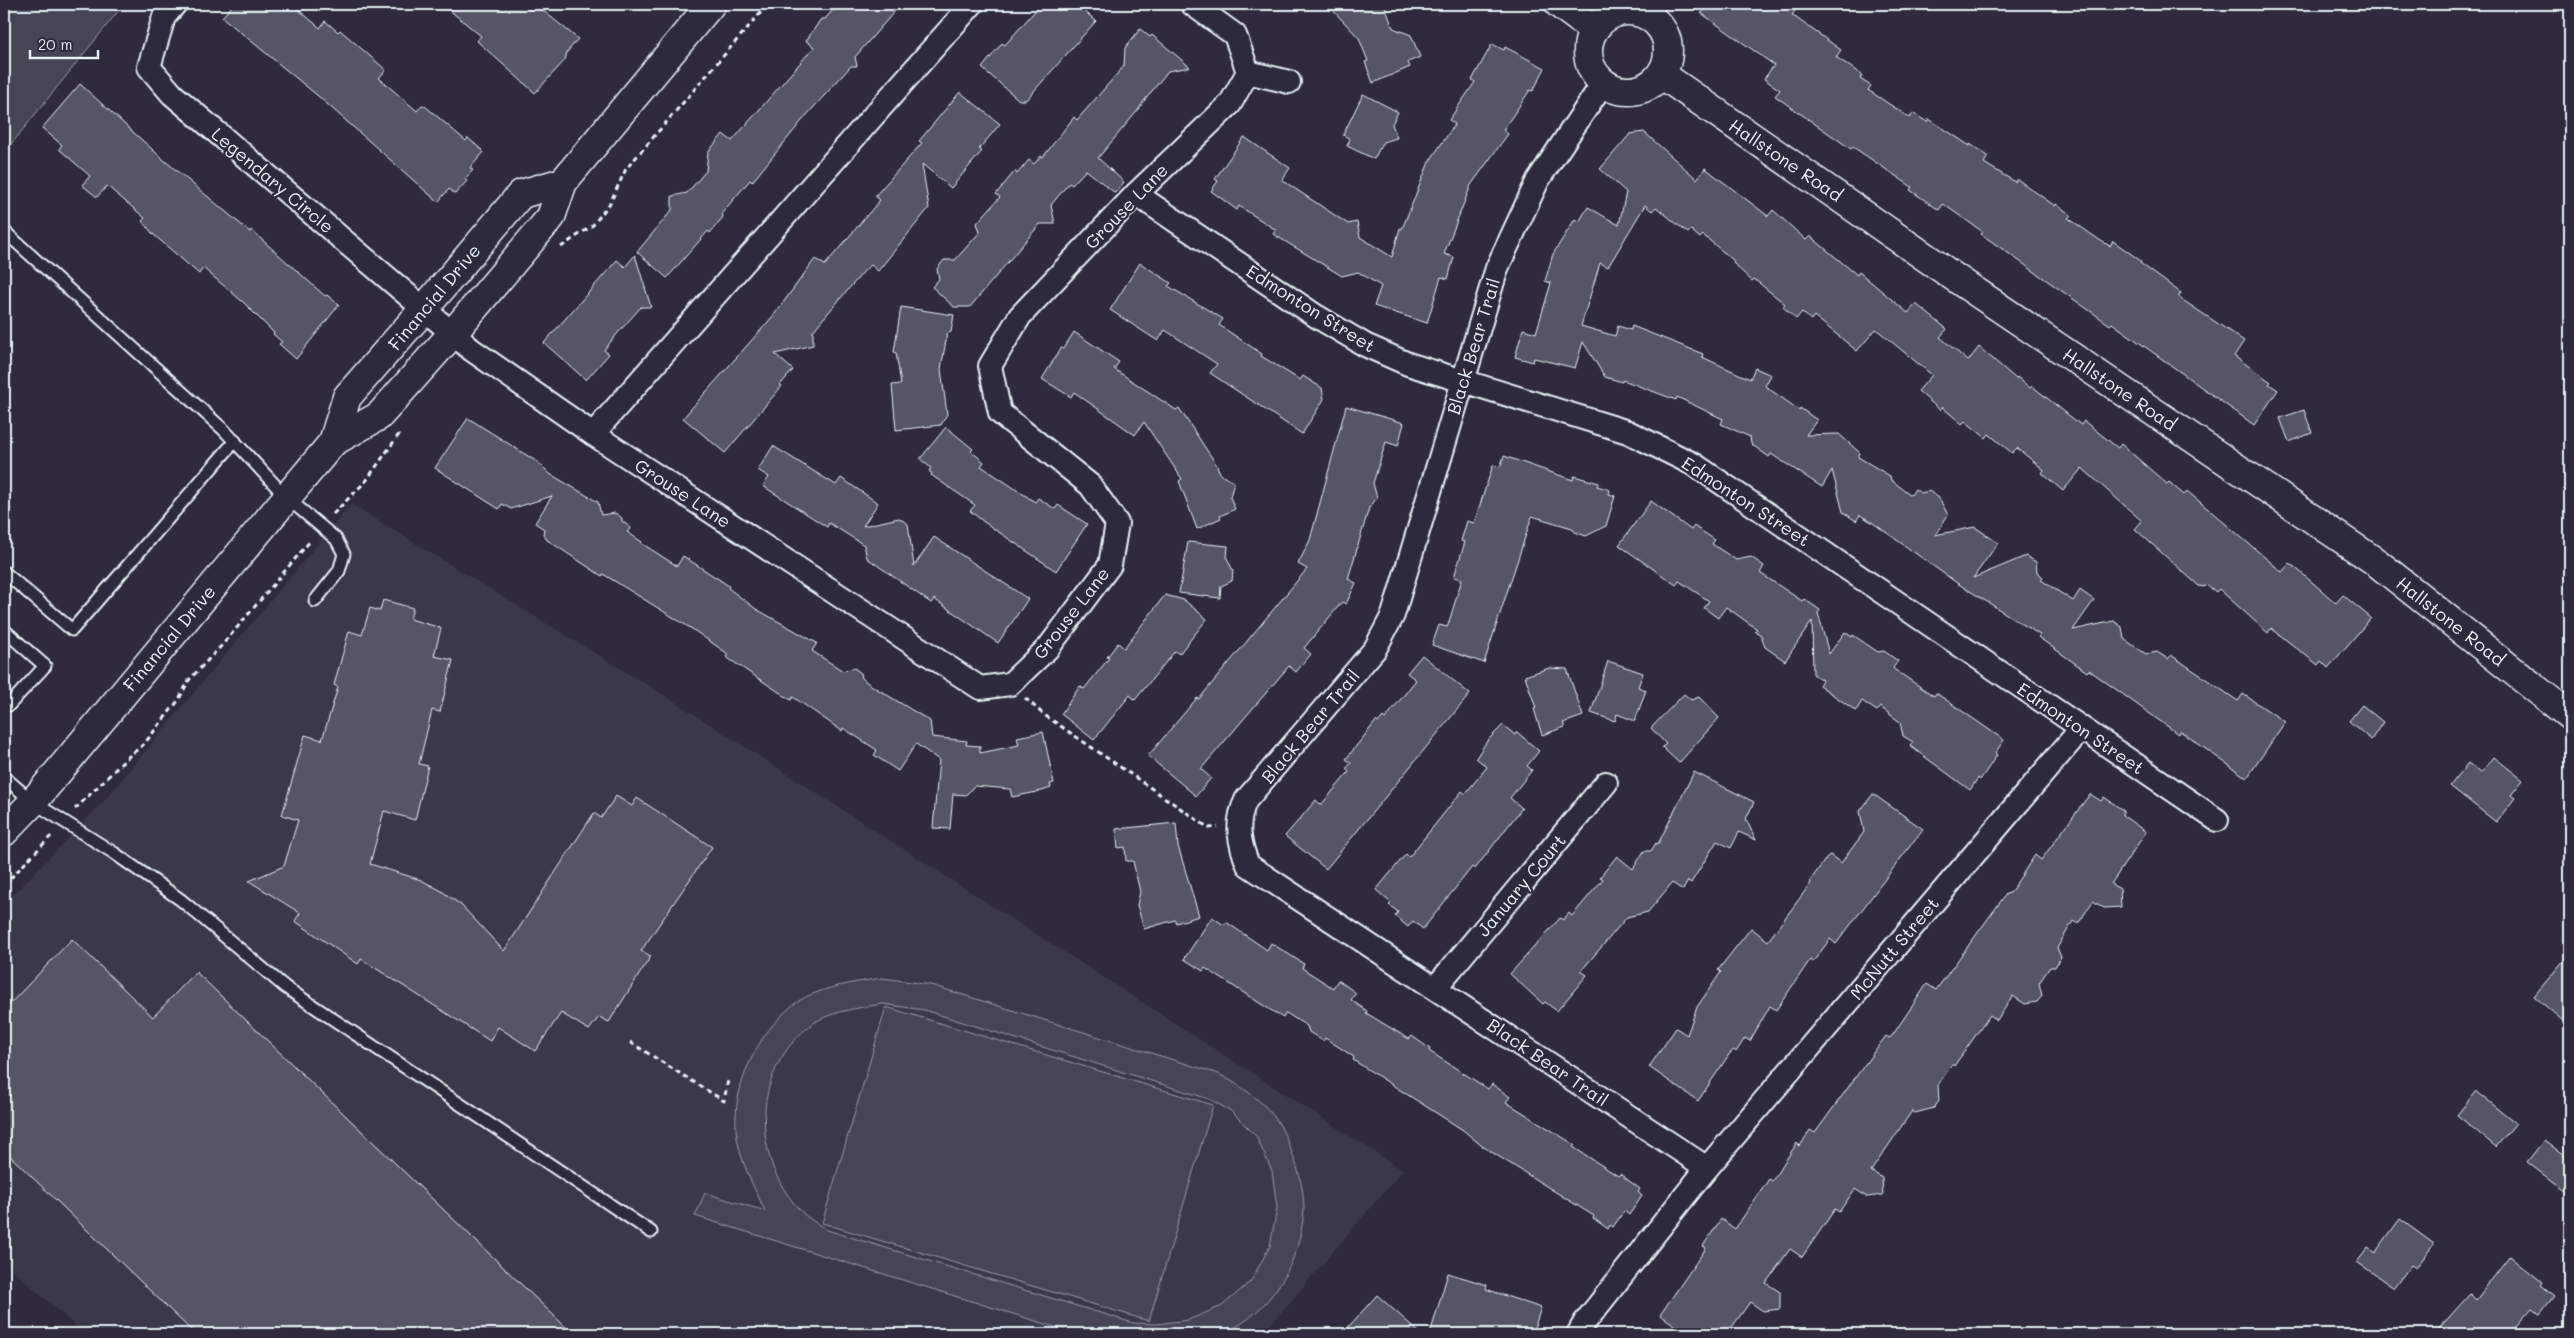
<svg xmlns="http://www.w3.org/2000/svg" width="2574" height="1338" font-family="Mali,sans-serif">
  <rect width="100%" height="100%" fill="#2f2a3d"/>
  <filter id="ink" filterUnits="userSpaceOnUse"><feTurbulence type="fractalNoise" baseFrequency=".02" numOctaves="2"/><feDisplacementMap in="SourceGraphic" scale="10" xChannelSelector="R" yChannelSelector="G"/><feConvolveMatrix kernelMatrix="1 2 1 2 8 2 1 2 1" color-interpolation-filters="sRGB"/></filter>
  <g filter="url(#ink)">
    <polygon fill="#3b3749" points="351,504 680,705 1403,1170 1263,1334 84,1334 4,1262 4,904 102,803"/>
    <g fill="#464455" stroke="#979aa6" fill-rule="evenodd">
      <polygon points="4,4 124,4 4,153"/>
      <path d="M883 978 931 985 1219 1074C1241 1086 1264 1101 1278 1122 1282 1128 1285 1136 1288 1143 1297 1163 1304 1187 1304 1209 1301 1262 1271 1313 1222 1334H1078L695 1216 705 1193 765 1211C753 1185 738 1158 736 1129 733 1084 758 1033 793 1005 814 988 856 982 883 978ZM883 1004 924 1010 1209 1099 1231 1111 1256 1136 1272 1171 1277 1208 1270 1246 1251 1281 1222 1306 1188 1320 1157 1324 1133 1323 827 1230C820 1225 812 1221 805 1215 751 1164 750 1075 808 1027 828 1011 859 1008 883 1004Z"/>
      <polygon points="886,1007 1213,1105 1149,1321 822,1223"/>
    </g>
    <g fill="#575565" stroke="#e8f1f8">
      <polygon points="234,4 292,4 320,28 325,21 338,32 340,30 386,70 379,78 417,111 422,105 425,106 466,141 468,138 484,152 470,168 473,170 465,179 467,181 455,194 449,189 438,202 318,96 222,17"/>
      <polygon points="442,4 535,4 578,39 567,52 565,60 535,93 477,41 481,36"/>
      <polygon points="838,4 901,4 855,57 857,66 851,66 805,117 752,182 750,180 722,213 723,217 710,233 708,231 667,278 637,252 672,210 672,196 687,193 706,171 708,152 723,134 732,141 814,47 806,41 821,19 825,19"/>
      <polygon points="1041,4 1076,4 1096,21 1026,100 1019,100 982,68 1002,43 1005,45"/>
      <polygon points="1327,4 1384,4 1393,28 1411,35 1420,57 1408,62 1410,67 1373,83 1365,62 1368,61 1359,38"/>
      <polygon points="1713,4 1800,4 1792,15 1841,50 1836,57 1862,75 1860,79 1871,86 1868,90 1910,118 1913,113 1927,122 1929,119 1970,146 1970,144 1988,156 1984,163 2015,182 2017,179 2055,206 2056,204 2071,215 2068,218 2101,241 2110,246 2113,241 2141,261 2140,263 2181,293 2178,297 2244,341 2234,356 2271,382 2269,384 2278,390 2254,425 2112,323 2110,325 1981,234 1983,232 1943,204 1939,210 1910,190 1912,187 1853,147 1851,149 1775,96 1780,90 1764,79 1774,65 1701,13"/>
      <polygon points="1140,29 1150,37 1152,35 1190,67 1168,71 1144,101 1139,109 1098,158 1124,182 1115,193 1086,170 1072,185 1069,183 1051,205 1055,224 1040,224 970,307 954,307 932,287 939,279 937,269 944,260 955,260 980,232 977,223 1000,197 996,194 1015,171 1017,174 1029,160 1034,164 1041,156 1043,157 1074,117 1077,120 1124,66 1125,48"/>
      <polygon points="1492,44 1504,50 1505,47 1545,68 1533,91 1530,90 1503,130 1508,134 1471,185 1444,254 1454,257 1448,279 1441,277 1427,323 1374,306 1381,286 1358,272 1342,276 1273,234 1276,230 1239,206 1237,210 1211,191 1218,181 1215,179 1244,137 1290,168 1282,180 1348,224 1357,222 1360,237 1392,257 1400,228 1402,229 1429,162 1455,124 1449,120 1475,82 1472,80"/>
      <polygon points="80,84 164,160 250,232 251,230 325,296 327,295 339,305 296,359 279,344 282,342 273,334 274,333 243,302 203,268 199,274 154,235 142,221 145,218 107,186 97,197 82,185 90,176 59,149 62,145 42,128"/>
      <polygon points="960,92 1000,124 979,149 982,151 951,188 922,164 929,208 878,271 871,265 865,270 822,320 813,331 813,345 775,354 793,370 780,385 782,386 725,453 683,418 774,315 815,259 825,265 880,200 875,196 922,143 919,141"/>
      <polygon points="1363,94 1398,112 1392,124 1397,138 1383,142 1374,159 1347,146 1350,139 1343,135"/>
      <polygon points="1644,132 1697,179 1705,168 1768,216 1773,210 1806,240 1810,236 1857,275 1859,272 1908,313 1916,304 1947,329 1940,337 1968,361 1979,347 2016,379 2017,377 2030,388 2032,386 2081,425 2084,421 2118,448 2121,444 2167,484 2169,482 2184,495 2187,491 2282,572 2290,563 2336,603 2343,595 2371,618 2328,668 2321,661 2318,665 2271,628 2268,633 2219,589 2216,592 2206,584 2204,587 2199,586 2135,529 2142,521 2082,468 2063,491 2042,473 2044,470 2017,448 2012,453 1989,434 1986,438 1965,421 1962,424 1942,407 1940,410 1918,391 1932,375 1876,329 1857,351 1814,316 1811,320 1802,312 1796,319 1783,307 1785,304 1754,279 1752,281 1733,263 1734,261 1703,235 1700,238 1691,230 1688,233 1656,207 1652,211 1645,205 1608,267 1600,263 1581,326 1615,336 1618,326 1631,330 1632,326 1703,354 1702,357 1750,379 1755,368 1771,375 1765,386 1799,410 1800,408 1817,420 1806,435 1839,434 1860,453 1858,457 1890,476 1891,480 1911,495 1915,489 1921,493 1929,491 1939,498 1948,515 1935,535 1975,527 1998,543 1973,578 2026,556 2036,562 2037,572 2043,577 2041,580 2073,601 2080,590 2094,600 2073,630 2114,621 2122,627 2124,639 2146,654 2157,652 2168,659 2171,655 2238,701 2243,694 2285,722 2247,778 2180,731 2178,734 2089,670 2087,672 2038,637 2040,635 1957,583 1873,523 1860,515 1856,521 1843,512 1832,470 1822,487 1771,454 1769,457 1751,444 1750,437 1721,424 1723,419 1677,397 1676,400 1623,380 1622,382 1605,377 1583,342 1575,368 1534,358 1533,362 1515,357 1523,329 1536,333 1551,283 1545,281 1553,254 1575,219 1579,222 1588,207 1619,225 1626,192 1600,169 1630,134"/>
      <polygon points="635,255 651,307 641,307 617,334 604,350 609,354 586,380 544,343 617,260 625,267"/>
      <polygon points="1140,263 1171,283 1168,286 1223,319 1219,325 1262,354 1261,356 1300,380 1303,376 1322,388 1324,399 1302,434 1210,373 1217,364 1165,330 1158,341 1110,310"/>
      <polygon points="901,307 954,315 951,332 947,334 941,369 947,414 941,425 896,430 892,385 901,384 896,353 894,352"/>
      <polygon points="1074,332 1119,362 1114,369 1176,410 1179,408 1216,464 1221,475 1234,482 1230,497 1235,509 1220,516 1221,518 1197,529 1179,481 1182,479 1144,422 1135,435 1074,392 1071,397 1042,379 1061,348 1063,349"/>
      <polygon points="1346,406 1404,423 1398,446 1386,442 1373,483 1377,498 1369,508 1348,579 1356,583 1346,604 1342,602 1304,648 1311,654 1296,672 1289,666 1201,769 1211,778 1196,796 1148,756 1197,698 1199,699 1307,569 1298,564 1310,540"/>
      <polygon points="2304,410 2312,433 2289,442 2280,418"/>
      <polygon points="468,418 539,463 550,474 598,502 601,515 615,513 622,518 622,521 631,528 627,532 642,542 641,543 677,566 683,556 729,586 728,588 756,609 817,643 812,651 843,671 854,668 861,673 862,678 869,684 930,721 932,737 967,741 966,745 980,746 980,753 1019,745 1017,737 1043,732 1054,783 1050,784 1051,788 1042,791 1012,797 1010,789 974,786 966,795 953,794 950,829 933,828 939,760 916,744 898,771 874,755 877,750 843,728 842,731 793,697 791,700 726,657 728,654 692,629 603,574 602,576 547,540 543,534 544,529 535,523 552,496 511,509 502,504 499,509 435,468"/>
      <polygon points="946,427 973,449 971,451 984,462 981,466 1035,502 1038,498 1055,509 1058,505 1087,524 1056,571 984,522 970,511 975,505 931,475 932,473 929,471 931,468 920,459"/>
      <polygon points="773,446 836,485 841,478 878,503 863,526 899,518 908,524 914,566 934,537 1028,599 998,643 934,599 931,603 867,558 864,545 829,523 827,527 763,486 769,477 758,470"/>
      <polygon points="1504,456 1573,480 1574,476 1599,483 1597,486 1610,490 1609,494 1615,496 1606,526 1586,536 1575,532 1572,528 1532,516 1484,663 1432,645 1439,625 1447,627 1448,625 1462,579 1454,577 1465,542 1461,541 1467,521 1474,523 1493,465 1500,467"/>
      <polygon points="1651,501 1691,530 1694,526 1715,540 1712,544 1736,560 1751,557 1764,566 1760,573 1802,601 1804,599 1820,610 1818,613 1829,654 1845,632 1852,637 1853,635 1878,652 1884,651 1898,661 1893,668 1895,670 1934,696 1936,693 2004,740 1995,753 1997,755 1980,780 1978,778 1970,790 1910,746 1913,742 1903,736 1900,722 1880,707 1877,711 1862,701 1856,711 1819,685 1822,680 1813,674 1812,621 1785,661 1765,647 1761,635 1755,631 1757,629 1726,607 1718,618 1704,608 1709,601 1679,581 1676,585 1619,545"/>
      <polygon points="1188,542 1228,546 1227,558 1233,571 1232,581 1221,586 1220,598 1179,593"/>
      <polygon points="1165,595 1184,600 1207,619 1179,654 1175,651 1135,700 1130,695 1094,740 1061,714 1080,686 1084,689 1109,658 1107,657 1118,643 1124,648"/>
      <polygon points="383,600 413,608 410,619 441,628 434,656 453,660 440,712 432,710 419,764 428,766 415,820 384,811 370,864 421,880 440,890 461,905 504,951 594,813 601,818 616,796 632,806 637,798 712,847 641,951 651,956 609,1022 599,1017 589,1030 561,1013 535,1051 498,1027 490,1041 361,959 358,964 295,921 300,913 249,881 284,866 298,820 282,815 305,735 322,740 338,687 334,685 349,631 362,635 370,608 380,611"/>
      <polygon points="1422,655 1470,694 1326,869 1285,836 1316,800 1321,805 1349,772 1346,769 1351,763 1346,759 1376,721 1378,723 1383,717 1385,719 1416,680 1407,673"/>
      <polygon points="1608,661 1643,673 1638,687 1646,690 1635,721 1617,714 1615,721 1591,713"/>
      <polygon points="1549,668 1567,669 1583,716 1563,723 1565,727 1542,735 1534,709 1536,708 1525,676"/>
      <polygon points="1684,694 1691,700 1699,697 1719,718 1679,763 1662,747 1666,744 1651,728"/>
      <polygon points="2362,705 2383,722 2371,740 2349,721"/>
      <polygon points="1503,725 1515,735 1517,732 1539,751 1527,766 1532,770 1510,798 1522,808 1475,869 1472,867 1423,929 1413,921 1408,927 1395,916 1398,912 1389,905 1391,903 1376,890 1406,854 1409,857 1462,791 1465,794 1487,767 1476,758 1487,741"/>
      <polygon points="2494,757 2523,780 2511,795 2515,798 2496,822 2450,786 2468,763 2481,773"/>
      <polygon points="1694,772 1754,802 1746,819 1756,840 1739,832 1731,848 1717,841 1691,883 1688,881 1683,890 1672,883 1648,912 1627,917 1581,971 1587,975 1557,1011 1545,1002 1543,1004 1510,974 1560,918 1563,920 1569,913 1572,916 1603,879 1600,877 1617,856 1633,869 1644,851 1651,851 1656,843 1658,844"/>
      <polygon points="1873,794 1923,829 1836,944 1830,939 1813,962 1810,960 1776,1010 1770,1006 1750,1041 1745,1038 1736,1052 1734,1050 1730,1053 1698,1101 1649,1067 1676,1028 1687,1035 1697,1007 1721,972 1718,970 1751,928 1768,941 1811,883 1810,881 1827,857 1830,855 1841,863 1864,832 1860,811"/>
      <polygon points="2090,794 2101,801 2104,797 2124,811 2122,815 2146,832 2111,884 2120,889 2121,907 2104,908 2093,901 2078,924 2073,921 2057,948 2061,957 2055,967 2050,967 2039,983 2042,996 2037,1002 2025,1004 2013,996 1997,1020 1990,1015 1954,1066 1952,1064 1938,1085 1939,1101 1934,1108 1915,1113 1912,1111 1871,1171 1882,1178 1883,1195 1867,1197 1855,1189 1839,1212 1835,1209 1802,1257 1790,1249 1766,1283 1780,1292 1780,1309 1763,1311 1750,1302 1727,1334 1688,1334 1660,1315 1706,1248 1703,1246 1721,1219 1735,1229 1769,1179 1772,1181 1797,1143 1800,1146 1810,1130 1815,1133 1879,1045 1886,1036 1889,1038 1892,1036 1927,984 1936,990 2006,894 2010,893 2035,855 2041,860"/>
      <polygon points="1176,823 1178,846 1199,916 1176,923 1175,920 1144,929 1137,905 1140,892 1133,861 1126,861 1125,847 1118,848 1116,829"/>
      <polygon points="1212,917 1224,925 1226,922 1267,950 1271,943 1304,964 1302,968 1333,988 1338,980 1356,993 1351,1000 1367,1011 1366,1013 1409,1039 1412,1036 1430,1049 1429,1051 1488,1089 1492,1084 1510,1097 1506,1102 1575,1145 1573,1147 1618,1176 1620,1174 1640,1189 1638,1192 1642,1196 1629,1215 1624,1211 1613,1227 1610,1225 1608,1229 1593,1218 1594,1216 1482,1146 1463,1130 1353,1060 1354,1057 1325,1038 1323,1041 1309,1032 1307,1026 1286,1013 1283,1018 1205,968 1203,971 1184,959"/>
      <polygon points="72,939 153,1017 196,972 573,1334 195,1334 4,1150 4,1010"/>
      <polygon points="2570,953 2570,1027 2534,996"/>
      <polygon points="2476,1091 2516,1123 2496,1147 2457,1115"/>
      <polygon points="2544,1140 2570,1160 2570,1195 2527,1162"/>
      <polygon points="2400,1219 2434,1244 2416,1268 2411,1265 2394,1288 2357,1262 2368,1248 2375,1253"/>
      <polygon points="2510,1256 2542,1282 2540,1285 2554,1296 2540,1314 2532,1308 2509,1334 2434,1334 2470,1294 2476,1300"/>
      <polygon points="1448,1273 1487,1285 1486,1289 1541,1308 1532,1334 1430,1334"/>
      <polygon points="1377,1295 1421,1334 1342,1334"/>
    </g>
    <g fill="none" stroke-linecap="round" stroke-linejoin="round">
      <defs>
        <g id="service">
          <polyline points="4,231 224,430 287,498 336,539 344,554 339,571 315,601"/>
          <polyline points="4,572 72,630 235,441"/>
          <polyline points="4,630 45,666 9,705 4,700"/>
          <polyline points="4,777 33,802 114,853 181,900 285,987 651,1232"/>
        </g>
        <g id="minor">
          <polyline points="175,4 164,17 149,67 172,94 472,350 593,434 980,688 1010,684 1048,648 1110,565 1117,523 1090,485 1000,413 990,366 1020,316 1136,194 1230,104 1248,72 1235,35 1192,4"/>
          <polyline points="1647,16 1654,4"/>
          <polyline points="1248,72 1289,82"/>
          <path d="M1603 83 1538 180 1497 268 1393 615 1375 649 1246 800C1235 823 1239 842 1248 865L1707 1168"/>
          <polyline points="1136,194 1316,316 1365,345 1408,364 1628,432 1695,465 2217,820"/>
          <polyline points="593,434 972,4"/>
          <polyline points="1436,987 1606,783"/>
          <polyline points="1578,1334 1585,1322 1707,1168 2081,729"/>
        </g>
        <g id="tertiary">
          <polyline points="1559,4 1594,30"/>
          <circle cx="1628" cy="51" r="40"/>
          <polyline points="1661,74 1957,279 2376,562 2570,716"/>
          <polyline points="333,442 347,397 424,309 521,194 563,182"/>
          <polyline points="4,832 33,802 333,442 379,416 453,333 551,217 563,182 711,4"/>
        </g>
      </defs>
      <use href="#service" stroke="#e8f1f8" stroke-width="15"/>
      <use href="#minor" stroke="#e8f1f8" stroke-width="26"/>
      <use href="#tertiary" stroke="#e8f1f8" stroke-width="31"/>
      <g stroke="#e8f1f8" stroke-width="3" stroke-dasharray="5 4" stroke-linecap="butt">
        <polyline points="561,247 593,225 610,203 626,169 768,4"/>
        <polyline points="333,514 366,481 400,433"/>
        <polyline points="1025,698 1043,714 1209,828 1218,827"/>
        <polyline points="75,809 128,757 144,744 178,701 189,680 224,643 311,540"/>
        <polyline points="4,885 53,834"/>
        <polyline points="630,1042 724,1101 728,1080"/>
      </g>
      <use href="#service" stroke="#2f2a3d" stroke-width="11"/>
      <use href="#minor" stroke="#2f2a3d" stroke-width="22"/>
      <use href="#tertiary" stroke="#2f2a3d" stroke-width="28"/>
    </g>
  </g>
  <g text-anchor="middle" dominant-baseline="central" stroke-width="4.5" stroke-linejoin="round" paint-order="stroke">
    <g font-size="18" fill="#e8f1f8" stroke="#2f2a3d">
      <text transform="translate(1786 160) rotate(34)">Hallstone Road</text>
      <text transform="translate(273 180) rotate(40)">Legendary Circle</text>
      <text transform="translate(1126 206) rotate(-46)">Grouse Lane</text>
      <text transform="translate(434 297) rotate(-50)">Financial Drive</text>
      <text transform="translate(1311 308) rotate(32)">Edmonton Street</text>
      <text transform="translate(1473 346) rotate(-73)">Black Bear Trail</text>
      <text transform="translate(2120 389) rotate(34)">Hallstone Road</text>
      <text transform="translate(683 493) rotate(33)">Grouse Lane</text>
      <text transform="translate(1746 501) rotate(33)">Edmonton Street</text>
      <text transform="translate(1071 613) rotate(-52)">Grouse Lane</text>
      <text transform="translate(2451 621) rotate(38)">Hallstone Road</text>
      <text transform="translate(169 638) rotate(-50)">Financial Drive</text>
      <text transform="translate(1310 726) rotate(-50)">Black Bear Trail</text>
      <text transform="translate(2081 728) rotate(34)">Edmonton Street</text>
      <text transform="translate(1521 885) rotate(-50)">January Court</text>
      <text transform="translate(1894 948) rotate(-50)">McNutt Street</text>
      <text transform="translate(1548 1062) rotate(34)">Black Bear Trail</text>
    </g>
  </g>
  <rect width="2574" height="1338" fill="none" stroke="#2f2a3d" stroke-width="20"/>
  <rect x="10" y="10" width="2554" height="1318" fill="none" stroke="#e8f1f8" stroke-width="2" filter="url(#ink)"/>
  <path d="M30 50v8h68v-8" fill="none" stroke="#e8f1f8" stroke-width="2.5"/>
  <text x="38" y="50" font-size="15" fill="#e8f1f8" stroke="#2f2a3d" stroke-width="4" paint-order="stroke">20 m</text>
</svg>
